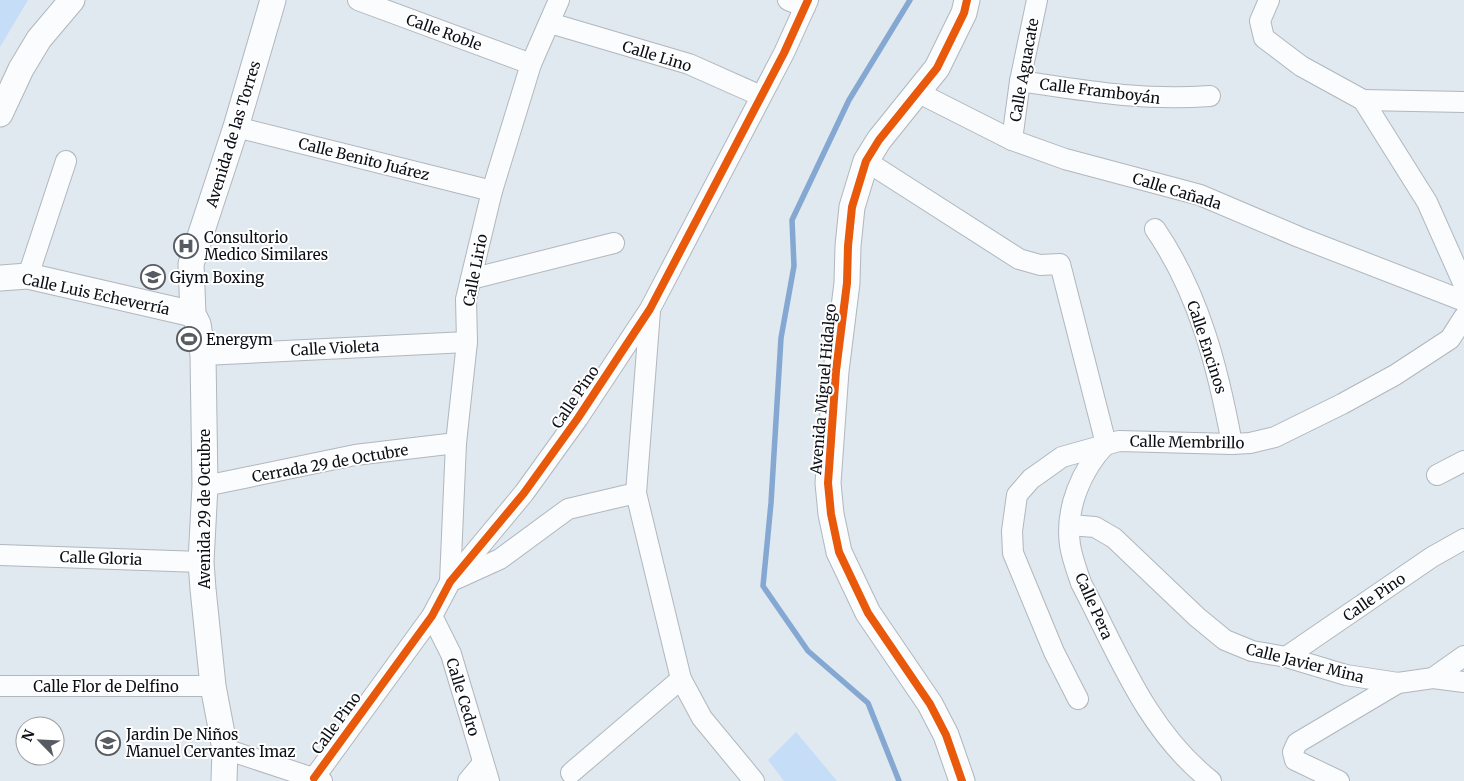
<svg xmlns="http://www.w3.org/2000/svg" width="1464" height="781" font-family="Merriweather,serif">
  <rect width="100%" height="100%" fill="#e0e8f0"/>
  <g fill="#c6ddf8">
    <polygon points="0,0 28,0 0,47"/>
    <polygon points="796,732 837,781 784,781 768,760"/>
  </g>
  <g fill="none" stroke-linecap="round" stroke-linejoin="round">
    <polyline stroke="#84a8d1" stroke-width="5.5" points="899,781 868,703 808,651 763,586 771,503 781,338 794,266 792,220 849,100 910,0"/>
    <defs>
      <g id="minor">
        <polyline points="358,0 531,64"/>
        <polyline points="788,0 805,7"/>
        <polyline points="1269,0 1260,21 1264,38 1301,66 1363,100 1427,202 1464,285"/>
        <polyline points="550,23 689,64 761,96"/>
        <path d="M1020 81C1087 91 1142 101 1210 96"/>
        <polyline points="919,93 1012,140 1065,159 1200,195 1299,237 1464,301"/>
        <polyline points="1363,100 1464,102"/>
        <polyline points="236,127 492,191"/>
        <polyline points="1012,140 1020,81 1037,0"/>
        <path d="M866 161 1019 259 1040 265 1060 264 1106 444C1081 470 1065 509 1070 545 1072 558 1077 571 1081 583 1118 653 1146 730 1211 781"/>
        <path d="M1155 229C1199 293 1218 368 1232 444"/>
        <polyline points="28,276 66,161"/>
        <polyline points="471,279 614,243"/>
        <polyline points="650,311 636,493 681,679 702,718 754,781"/>
        <polyline points="203,355 467,342"/>
        <polyline points="1437,475 1464,461"/>
        <polyline points="205,486 355,455 456,443"/>
        <polyline points="1070,525 1095,527 1114,538 1197,617 1225,640 1252,651 1286,657 1346,675 1398,683 1433,678 1464,682"/>
        <polyline points="0,555 201,562"/>
        <polyline points="456,579 500,559 568,509 636,493"/>
        <polyline points="450,582 456,443 467,342 466,299 492,191 531,64 559,0"/>
        <polyline points="432,616 451,654 489,781"/>
        <polyline points="1286,657 1432,557 1464,539"/>
        <polyline points="1433,678 1464,656"/>
        <polyline points="0,686 213,686"/>
        <polyline points="1078,699 1054,652 1013,553 1012,531 1017,495 1031,479 1062,457 1119,441 1232,444 1250,443 1275,437 1342,404 1395,375 1450,339 1464,317"/>
        <polyline points="225,749 322,781"/>
        <polyline points="571,773 681,679"/>
        <polyline points="314,778 432,616 450,582 524,493 578,418 650,309 784,53 808,0"/>
        <polyline points="468,781 483,763"/>
        <polyline points="1339,781 1295,760 1293,752 1297,743 1398,683"/>
      </g>
      <g id="tertiary">
        <polyline points="0,114 21,69 39,39 72,0"/>
        <polyline points="0,278 28,276 193,314"/>
        <polyline points="224,781 225,749 213,686 203,589 201,562 205,486 203,355 198,324 193,314 191,264 236,127 273,0"/>
        <polyline points="962,781 946,735 930,704 868,613 839,552 831,514 828,483 836,371 847,283 848,246 852,207 866,161 879,140 937,68 964,13 967,0"/>
      </g>
    </defs>
    <use href="#minor" stroke="#b1b7bd" stroke-width="22"/>
    <use href="#tertiary" stroke="#b1b7bd" stroke-width="27"/>
    <use href="#minor" stroke="#fafcfd" stroke-width="20"/>
    <use href="#tertiary" stroke="#fafcfd" stroke-width="25"/>
    <defs>
      <g id="cycleway">
        <polyline points="314,778 432,616 450,582 524,493 578,418 650,309 784,53 808,0"/>
        <polyline points="962,781 946,735 930,704 868,613 839,552 831,514 828,483 836,371 847,283 848,246 852,207 866,161 879,140 937,68 964,13 967,0"/>
      </g>
    </defs>
    <use href="#cycleway" stroke="#fff" stroke-width="11"/>
    <use href="#cycleway" stroke="#e8590c" stroke-width="8"/>
  </g>
  <defs>
    <symbol id="hospital-ring" viewBox="-11 -11 22 22"><circle r="9.5" fill="#fff" stroke="#565c62" stroke-width="1.5"/><path d="M-5-5h3v3.5h4V-5h3V5h-3V1.5h-4V5h-3Z" fill="#565c62"/></symbol>
    <symbol id="school-ring" viewBox="-11 -11 22 22"><circle r="9.5" fill="#fff" stroke="#565c62" stroke-width="1.5"/><path d="M0-5L7-2L0 1L-7-2ZM-4 1L0 2.5L4 1V4Q0 6-4 4Z" fill="#565c62"/></symbol>
    <symbol id="stadium-ring" viewBox="-11 -11 22 22"><circle r="9.5" fill="#fff" stroke="#565c62" stroke-width="1.5"/><path d="M0-5a6.5 5 0 1 0 0 10a6.5 5 0 1 0 0-10ZM-3.5-1.8h7v3.6h-7Z" fill="#565c62"/></symbol>
  </defs>
  <g fill-rule="evenodd">
    <use href="#hospital-ring" x="172" y="232" width="28" height="28"/>
    <use href="#school-ring" x="139" y="263" width="28" height="28"/>
    <use href="#stadium-ring" x="175" y="325" width="28" height="28"/>
    <use href="#school-ring" x="94" y="729" width="28" height="28"/>
  </g>
  <g text-anchor="middle" dominant-baseline="central" stroke-width="4" stroke-linejoin="round" paint-order="stroke">
    <g font-size="15" fill="#0c1016" stroke="#fff">
      <text transform="translate(444 32) rotate(20)">Calle Roble</text>
      <text transform="translate(657 56) rotate(17)">Calle Lino</text>
      <text transform="translate(1024 70) rotate(-80)">Calle Aguacate</text>
      <text transform="translate(1100 91) rotate(7)">Calle Framboyán</text>
      <text transform="translate(233 134) rotate(-73)">Avenida de las Torres</text>
      <text transform="translate(364 159) rotate(14)">Calle Benito Juárez</text>
      <text transform="translate(1177 191) rotate(17)">Calle Cañada</text>
      <text transform="translate(475 270) rotate(-79)">Calle Lirio</text>
      <text transform="translate(96 294) rotate(12)">Calle Luis Echeverría</text>
      <text transform="translate(1207 347) rotate(72)">Calle Encinos</text>
      <text transform="translate(335 348) rotate(-3)">Calle Violeta</text>
      <text transform="translate(823 389) rotate(-85)">Avenida Miguel Hidalgo</text>
      <text transform="translate(575 397) rotate(-56)">Calle Pino</text>
      <text transform="translate(1187 442) rotate(1)">Calle Membrillo</text>
      <text transform="translate(330 463) rotate(-10)">Cerrada 29 de Octubre</text>
      <text transform="translate(204 509) rotate(-90)">Avenida 29 de Octubre</text>
      <text transform="translate(101 558) rotate(2)">Calle Gloria</text>
      <text transform="translate(1374 597) rotate(-35)">Calle Pino</text>
      <text transform="translate(1094 606) rotate(66)">Calle Pera</text>
      <text transform="translate(1305 663) rotate(14)">Calle Javier Mina</text>
      <text x="106" y="686">Calle Flor de Delfino</text>
      <text transform="translate(463 697) rotate(73)">Calle Cedro</text>
      <text transform="translate(336 723) rotate(-54)">Calle Pino</text>
    </g>
    <g font-size="15" fill="#0c1016" stroke="#fff" text-anchor="start">
      <text x="204" y="237">Consultorio<tspan x="204" dy="17">Medico Similares</tspan></text>
      <text x="170" y="277">Giym Boxing</text>
      <text x="206" y="339">Energym</text>
      <text x="126" y="734">Jardin De Niños<tspan x="126" dy="17">Manuel Cervantes Imaz</tspan></text>
    </g>
  </g>
  <g transform="translate(40 741) rotate(294)"><circle r="24" fill="#ffffff" stroke="#9e9fa2"/>
  <path d="M0-4L9 19L0 12L-9 19Z" fill="#565c62"/>
  <text y="-8" font-size="14" font-weight="bold" text-anchor="middle" fill="#0c1016">N</text>
  </g>
</svg>
